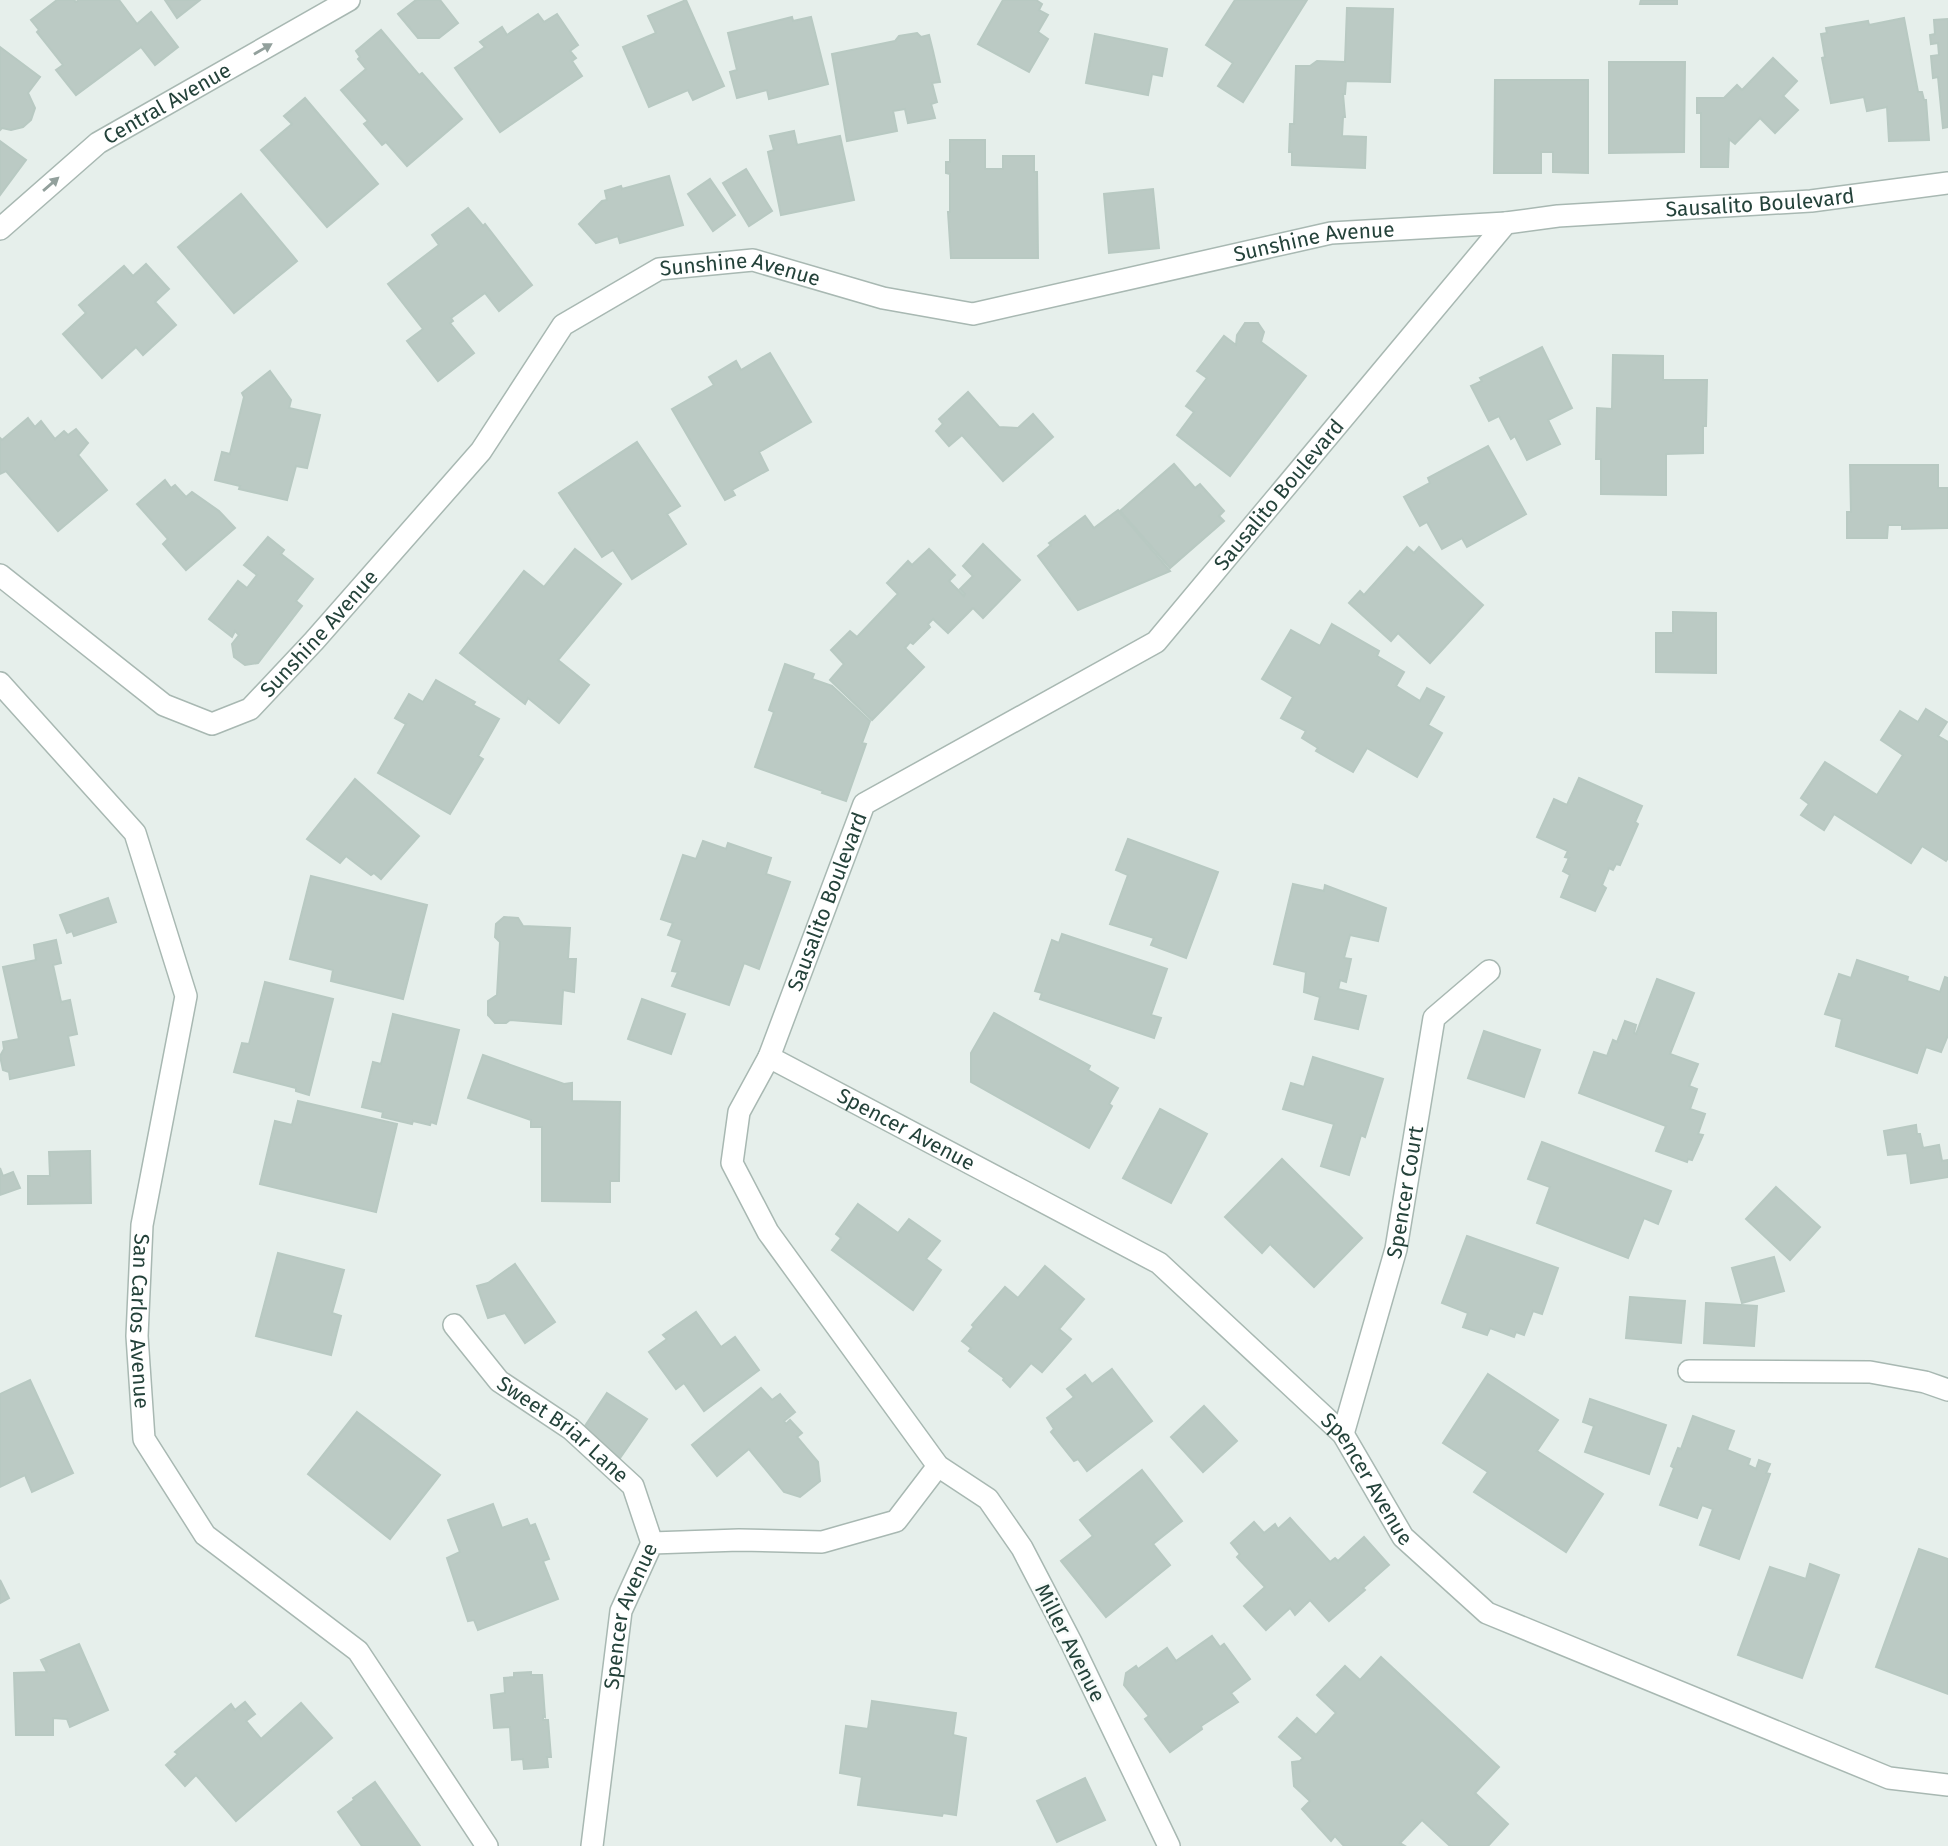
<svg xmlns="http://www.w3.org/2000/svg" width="1948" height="1846" font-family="'Fira Sans',sans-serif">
  <rect width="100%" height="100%" fill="#e6efeb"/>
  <g fill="#bbcac4" stroke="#b8c9c2" stroke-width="2">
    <polygon points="57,0 74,0 76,2 79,0 119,0 137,24 151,12 178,47 155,65 141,47 76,95 56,70 63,65 37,32 39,30 31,20"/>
    <polygon points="165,0 200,0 177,18"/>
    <polygon points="416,0 440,0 458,23 439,38 418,38 398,14"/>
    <polygon points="686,0 724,86 693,100 688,90 649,107 623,47 656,33 648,16"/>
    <polygon points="1003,0 1036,0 1042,4 1039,10 1048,15 1038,32 1048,39 1029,72 978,44"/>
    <polygon points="1235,0 1307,0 1243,102 1218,86 1233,63 1206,45"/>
    <polygon points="1641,0 1677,0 1677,4 1640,4"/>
    <polygon points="1347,8 1393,9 1390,82 1346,81 1345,94 1343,94 1345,117 1343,117 1342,136 1366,137 1365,168 1292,165 1292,152 1289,152 1290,124 1294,124 1296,66 1310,66 1317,61 1345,62"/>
    <polygon points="538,14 544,22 557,14 578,45 570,51 576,58 572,61 582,76 500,132 455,68 485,47 480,42 502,27 507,35"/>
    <polygon points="792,17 793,21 811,17 828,84 769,99 767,90 737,98 730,72 737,70 728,33"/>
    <polygon points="1904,18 1918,92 1922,92 1924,100 1926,100 1929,140 1889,141 1887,107 1867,111 1864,97 1831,103 1822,58 1825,57 1821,34 1827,33 1826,28 1868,21 1869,25"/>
    <polygon points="1948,19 1948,127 1943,128 1938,77 1933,78 1931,56 1939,55 1938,43 1931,44 1930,35 1935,34 1934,20"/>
    <polygon points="381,30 419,75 422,73 462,119 407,166 386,142 382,145 364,124 368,121 341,90 366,69 358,59 360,57 356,51"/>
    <polygon points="917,33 921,37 929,35 933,51 940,82 932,83 937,102 931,104 935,118 908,123 905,109 893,111 897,131 847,141 832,54 895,41 899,36"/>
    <polygon points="1095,34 1167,49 1162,76 1152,74 1148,95 1086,83"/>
    <polygon points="0,47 40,77 28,93 35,108 31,120 23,127 11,130 2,128 0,130"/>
    <polygon points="1773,58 1797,81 1783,96 1798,110 1775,133 1760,118 1735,144 1729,139 1728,167 1701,167 1701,113 1697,113 1697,98 1724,98 1737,85 1742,90"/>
    <polygon points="1609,62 1685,62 1684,152 1609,153"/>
    <polygon points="1495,80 1588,80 1588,173 1553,172 1553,152 1541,152 1541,173 1494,173"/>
    <polygon points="305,98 378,184 327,227 261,150 292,124 284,116"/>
    <polygon points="794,131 797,145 840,136 854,200 781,215 768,152 774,150 770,136"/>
    <polygon points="950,140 985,140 985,169 1003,169 1003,156 1034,156 1034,172 1037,172 1038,258 951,258 948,212 950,212 950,174 946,173 946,162 950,162"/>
    <polygon points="0,141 26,160 0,195"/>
    <polygon points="746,169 772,211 749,226 723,183"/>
    <polygon points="669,176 683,225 620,243 618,236 596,243 579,224 602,201 607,200 605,191 621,186 622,189"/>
    <polygon points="710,179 735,215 713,231 688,194"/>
    <polygon points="1153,189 1159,248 1109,253 1104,194"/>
    <polygon points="241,194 297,261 234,313 178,247"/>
    <polygon points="468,208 483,226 485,224 532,285 499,311 485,293 451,318 453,321 450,323 474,353 438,381 407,341 423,329 388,284 439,245 432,235"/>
    <polygon points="146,264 169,289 155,302 176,325 143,355 136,347 102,378 63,334 86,313 79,305 124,266 133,276"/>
    <polygon points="1245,323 1258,323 1264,332 1261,342 1306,376 1230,476 1177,435 1194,412 1186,406 1207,378 1197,371 1224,336 1236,345 1237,335"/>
    <polygon points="1542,347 1572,408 1548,420 1560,444 1527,460 1515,436 1511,439 1499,416 1489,421 1471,386 1482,381 1480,378"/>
    <polygon points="770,353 811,422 759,452 768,470 732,490 735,495 725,500 672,409 714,385 709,377 736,361 741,370"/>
    <polygon points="1613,355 1663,356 1663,380 1707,380 1706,426 1703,426 1703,453 1666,454 1666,495 1601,494 1601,459 1596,459 1597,408 1612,409"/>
    <polygon points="270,371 291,400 289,408 320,415 307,468 296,466 287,500 239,489 240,486 215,480 222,452 230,454 244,397 242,393"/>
    <polygon points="968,392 999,427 1018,428 1033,414 1053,437 1003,481 962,435 949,446 936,431 943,424 939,419"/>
    <polygon points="28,418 35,427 41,421 55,439 64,431 68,435 76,429 88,443 78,455 107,490 58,531 6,471 0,474 0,438 2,440"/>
    <polygon points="637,442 680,506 667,514 686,544 632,579 613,550 602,557 559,493"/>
    <polygon points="1488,446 1526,514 1467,547 1462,538 1442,549 1427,522 1420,526 1404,497 1430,483 1428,478"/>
    <polygon points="1174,464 1195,488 1200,484 1224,511 1219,516 1224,521 1170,568 1120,511"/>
    <polygon points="1850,465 1938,465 1938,488 1948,488 1948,528 1902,529 1902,525 1888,525 1887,538 1847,538 1847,512 1851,512"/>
    <polygon points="165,480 171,488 175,485 186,497 192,492 219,511 235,528 186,570 163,544 168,539 137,504"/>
    <polygon points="1118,510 1170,571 1078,610 1038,556 1051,545 1049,543 1085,516 1094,528"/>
    <polygon points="268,537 284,550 281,554 313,579 296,601 302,606 258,663 245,665 234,657 232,644 239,635 235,631 232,637 209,619 238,581 247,588 257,575 244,565"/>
    <polygon points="983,544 1020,580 983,618 973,608 948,633 933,619 928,624 930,627 913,644 910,642 905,648 924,667 872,720 830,680 844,664 831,650 850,631 857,637 898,594 887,583 908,561 912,565 929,549 955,575 949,581 964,596 965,594 960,589 973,576 963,566"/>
    <polygon points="1407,547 1414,553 1419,547 1483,605 1430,663 1398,633 1391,641 1349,603 1360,591 1364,595"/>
    <polygon points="575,549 621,584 558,660 589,685 559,723 528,698 525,704 460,653 524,571 544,587"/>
    <polygon points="1673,612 1716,613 1716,673 1656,672 1656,633 1673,633"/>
    <polygon points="1332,624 1379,651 1377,656 1404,672 1396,686 1420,701 1427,688 1444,697 1428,725 1442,733 1417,777 1367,748 1353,772 1316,751 1318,748 1302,738 1306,731 1281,718 1293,697 1262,679 1291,630 1320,646"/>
    <polygon points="785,664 814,674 812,679 832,686 870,721 862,743 866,744 846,801 822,793 823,791 755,767 774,712 769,710"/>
    <polygon points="436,680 475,702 473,705 499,719 478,756 483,759 450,814 378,773 406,724 395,718 409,694 423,702"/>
    <polygon points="1926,709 1947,722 1938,736 1948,742 1948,858 1946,861 1922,846 1911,863 1834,814 1824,830 1801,815 1809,804 1801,798 1825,762 1877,795 1903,755 1881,740 1900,711 1918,722"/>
    <polygon points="1579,778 1642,806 1635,822 1638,824 1620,865 1616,864 1613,870 1609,868 1602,885 1606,888 1595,911 1561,897 1570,875 1563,871 1569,858 1565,857 1568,851 1537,837 1554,799 1567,805"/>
    <polygon points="355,779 419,836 381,879 374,873 371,875 346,856 340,863 307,839"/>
    <polygon points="1128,839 1218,872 1186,958 1151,945 1154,938 1110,924 1128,875 1116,870"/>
    <polygon points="703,841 726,849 728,843 771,858 766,874 790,882 759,969 744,963 729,1005 672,986 678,972 672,971 682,940 668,935 673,923 661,919 683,855 696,859"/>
    <polygon points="311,876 427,905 403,999 331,981 333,970 290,959"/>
    <polygon points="1293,884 1324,891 1325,885 1386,908 1378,941 1350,935 1344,958 1351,959 1346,982 1340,980 1338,989 1366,996 1358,1029 1315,1019 1320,997 1304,992 1306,972 1274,964"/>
    <polygon points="108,898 116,922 74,936 72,931 67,933 60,915"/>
    <polygon points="504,917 518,918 523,926 570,928 568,959 576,959 574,992 563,990 561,1024 510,1020 506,1023 495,1023 488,1015 488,1001 497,995 500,942 495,937 496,924"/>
    <polygon points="1062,934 1167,969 1151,1015 1161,1018 1154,1038 1040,999 1042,993 1035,991 1052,940 1059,943"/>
    <polygon points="56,940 61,963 53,965 61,1002 70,1000 77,1034 68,1036 74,1065 10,1079 9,1072 3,1070 0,1056 4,1049 3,1042 19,1039 3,967 36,960 34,945"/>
    <polygon points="1857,960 1908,977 1907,981 1940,992 1945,977 1948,978 1948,1035 1941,1052 1926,1047 1917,1073 1836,1046 1842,1019 1825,1014 1839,974 1851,978"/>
    <polygon points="1657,979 1694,993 1670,1054 1698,1064 1689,1086 1697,1089 1690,1109 1705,1114 1698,1134 1703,1135 1692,1160 1688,1159 1687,1162 1656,1151 1666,1126 1579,1093 1594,1052 1607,1056 1613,1040 1617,1042 1625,1021 1636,1025 1634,1033 1636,1034"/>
    <polygon points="265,982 333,999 309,1095 296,1091 296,1088 234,1072 242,1043 249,1044"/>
    <polygon points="642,999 685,1014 671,1054 628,1039"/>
    <polygon points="994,1013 1090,1066 1088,1070 1118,1088 1109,1104 1112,1106 1089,1148 971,1082 971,1053"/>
    <polygon points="393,1014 459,1030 436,1124 431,1122 430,1125 413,1121 412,1124 382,1117 383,1112 362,1107 373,1062 381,1064"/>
    <polygon points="1484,1031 1540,1050 1524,1097 1468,1078"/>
    <polygon points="483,1055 564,1084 572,1083 572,1101 620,1102 619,1181 610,1181 610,1202 542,1201 542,1127 531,1127 531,1120 468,1098"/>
    <polygon points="1313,1057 1383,1079 1365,1137 1361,1135 1349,1175 1321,1166 1334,1124 1283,1109 1291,1083 1304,1087"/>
    <polygon points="298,1101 397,1124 376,1212 260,1184 275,1121 292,1125"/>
    <polygon points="1160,1109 1207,1134 1171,1203 1123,1178"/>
    <polygon points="1916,1125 1917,1134 1920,1134 1923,1148 1939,1145 1942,1161 1948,1160 1948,1177 1911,1183 1907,1153 1888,1155 1884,1131"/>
    <polygon points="1542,1142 1671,1191 1658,1224 1644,1218 1628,1258 1537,1223 1550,1187 1528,1179"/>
    <polygon points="90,1151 91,1203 28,1204 28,1176 50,1176 49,1152"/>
    <polygon points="1282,1159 1362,1238 1314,1287 1270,1244 1262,1253 1225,1217"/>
    <polygon points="0,1168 3,1176 13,1172 20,1188 0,1195"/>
    <polygon points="1776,1187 1820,1227 1790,1260 1746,1219"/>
    <polygon points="858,1204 898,1233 909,1219 940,1241 926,1259 941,1270 913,1310 832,1250 841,1238 836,1234"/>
    <polygon points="1467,1236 1558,1268 1542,1314 1533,1311 1524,1335 1516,1332 1514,1337 1490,1328 1487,1335 1463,1327 1468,1313 1442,1303"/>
    <polygon points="278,1253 344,1270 332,1313 341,1316 331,1355 256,1336"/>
    <polygon points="1774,1257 1784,1291 1742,1303 1732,1268"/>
    <polygon points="515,1264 555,1322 525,1343 505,1313 488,1318 477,1286 488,1283"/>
    <polygon points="1045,1266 1084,1299 1059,1329 1071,1339 1042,1372 1031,1363 1010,1387 1003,1380 1004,1378 969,1351 971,1348 962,1341 974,1327 972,1325 1005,1287 1018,1298"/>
    <polygon points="1630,1297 1685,1301 1681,1343 1626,1338"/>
    <polygon points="1706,1303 1757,1306 1754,1346 1704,1343"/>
    <polygon points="696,1312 721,1347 735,1337 759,1370 704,1411 684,1383 676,1389 649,1352 667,1339 663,1335"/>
    <polygon points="1112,1369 1152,1421 1087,1471 1078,1459 1074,1461 1051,1432 1054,1429 1047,1418 1074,1397 1067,1389 1085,1375 1092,1384"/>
    <polygon points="1488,1374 1558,1420 1537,1451 1603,1494 1566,1552 1474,1492 1488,1472 1443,1443"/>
    <polygon points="30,1380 73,1473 32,1492 25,1475 0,1487 0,1394"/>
    <polygon points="761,1388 772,1400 780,1394 795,1412 784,1421 786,1424 790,1420 802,1433 797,1437 818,1462 820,1481 800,1497 784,1492 749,1449 717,1476 692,1445"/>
    <polygon points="607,1393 647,1419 620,1458 581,1432"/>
    <polygon points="1590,1399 1666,1425 1649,1474 1585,1452 1594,1426 1583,1422"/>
    <polygon points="1204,1406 1237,1441 1203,1472 1171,1437"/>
    <polygon points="357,1412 440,1475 390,1539 308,1474"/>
    <polygon points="1693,1416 1734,1431 1727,1450 1750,1459 1748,1465 1756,1469 1759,1460 1770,1464 1766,1473 1770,1474 1739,1559 1700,1545 1713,1509 1702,1505 1697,1518 1660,1505 1674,1468 1671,1466 1678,1448 1681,1449"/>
    <polygon points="1142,1470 1182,1521 1153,1544 1170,1565 1106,1617 1061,1561 1093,1536 1080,1520"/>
    <polygon points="493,1504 502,1528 527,1519 530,1526 535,1524 549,1559 543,1561 558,1599 478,1630 474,1620 468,1621 447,1558 460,1552 448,1520"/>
    <polygon points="1290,1518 1330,1562 1335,1558 1338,1561 1364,1537 1389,1565 1363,1588 1365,1590 1329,1621 1310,1600 1295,1615 1290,1608 1266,1630 1244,1606 1265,1587 1237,1557 1240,1554 1231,1543 1254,1522 1264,1533 1275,1524 1278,1529"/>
    <polygon points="1919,1549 1948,1559 1948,1694 1876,1667"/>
    <polygon points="1810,1564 1839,1575 1802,1678 1738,1655 1770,1567 1806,1579"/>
    <polygon points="0,1580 9,1598 0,1603"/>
    <polygon points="1212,1636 1220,1647 1224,1644 1250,1679 1231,1693 1238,1702 1201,1726 1202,1729 1170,1752 1145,1719 1149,1716 1124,1685 1126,1673 1136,1666 1138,1669 1167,1648 1176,1661"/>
    <polygon points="79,1644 108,1710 70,1727 67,1719 53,1718 53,1735 16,1735 14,1673 47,1672 41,1660"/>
    <polygon points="1381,1657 1499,1767 1475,1793 1508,1824 1488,1846 1450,1846 1422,1820 1400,1843 1405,1846 1344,1846 1335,1836 1331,1841 1302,1809 1310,1801 1294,1786 1292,1762 1300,1761 1303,1758 1279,1737 1297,1718 1316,1735 1336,1713 1317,1695 1345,1666 1360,1680"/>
    <polygon points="531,1672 531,1675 542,1675 545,1717 543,1716 543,1720 548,1720 551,1757 547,1757 548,1767 524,1769 523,1759 512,1760 510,1727 494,1728 491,1695 505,1693 504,1678 514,1677 514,1673"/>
    <polygon points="872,1701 956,1713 953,1735 966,1738 956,1815 943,1813 942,1816 858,1805 862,1777 840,1773 846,1726 868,1729"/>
    <polygon points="245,1702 255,1714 246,1721 261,1739 301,1703 332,1738 236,1821 196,1775 185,1786 166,1765 178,1754 175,1752 231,1704 235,1710"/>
    <polygon points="1085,1778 1105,1820 1057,1842 1037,1801"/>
    <polygon points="375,1782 420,1846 362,1846 338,1812 354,1800 353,1798"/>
  </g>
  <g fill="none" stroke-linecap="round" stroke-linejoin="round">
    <defs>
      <g id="minor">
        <path id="s1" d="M0 229 98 143 349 0"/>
        <path id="s2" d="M0 575 164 705 212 724 250 709 314 641 481 451 563 325 659 269 753 260 883 298 973 314 1331 233 1506 223"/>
        <path id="s3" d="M0 683 135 833 186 996 142 1225 137 1336 144 1439 205 1535 358 1651 487 1846"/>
        <path id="s4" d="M769 1057 864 804 1156 642 1506 223 1558 216 1811 201 1948 183"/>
        <path id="s5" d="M454 1325 499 1381 571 1429 633 1486 652 1543"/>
        <polyline points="1689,1371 1870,1372 1925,1382 1948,1390"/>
        <path id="s6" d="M1343 1434 1396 1249 1434 1018 1489 971"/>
        <path id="s7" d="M592 1846 621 1611 652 1543 739 1540 822 1542 896 1521 938 1466"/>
        <path id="s8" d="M1169 1846 1071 1642 1022 1548 988 1499 938 1466 768 1232 732 1163 739 1112 769 1057 1159 1263 1343 1434 1403 1537 1487 1613 1889 1778 1948 1785"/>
      </g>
    </defs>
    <use href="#minor" stroke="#a8b8b2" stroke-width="24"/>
    <use href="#minor" stroke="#fff" stroke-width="21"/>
  </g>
  <defs><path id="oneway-solid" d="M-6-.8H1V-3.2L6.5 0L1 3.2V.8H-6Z" transform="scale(1.75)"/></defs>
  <g fill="#92a09c">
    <use href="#oneway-solid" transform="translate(263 49) rotate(-30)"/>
    <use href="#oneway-solid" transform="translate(51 184) rotate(-41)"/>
  </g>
  <g text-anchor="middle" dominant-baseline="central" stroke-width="5" stroke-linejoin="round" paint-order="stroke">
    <g font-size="21" fill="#24423a" stroke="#f7fbf9">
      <text stroke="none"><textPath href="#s1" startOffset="210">Central Avenue</textPath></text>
      <text stroke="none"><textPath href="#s4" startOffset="1405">Sausalito Boulevard</textPath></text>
      <text stroke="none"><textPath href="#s2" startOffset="1580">Sunshine Avenue</textPath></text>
      <text stroke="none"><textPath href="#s2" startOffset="992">Sunshine Avenue</textPath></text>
      <text stroke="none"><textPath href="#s4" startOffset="796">Sausalito Boulevard</textPath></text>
      <text stroke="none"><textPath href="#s2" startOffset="404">Sunshine Avenue</textPath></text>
      <text stroke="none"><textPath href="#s4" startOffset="166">Sausalito Boulevard</textPath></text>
      <text stroke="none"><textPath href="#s8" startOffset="1088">Spencer Avenue</textPath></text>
      <text stroke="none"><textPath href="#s6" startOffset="250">Spencer Court</textPath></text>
      <text stroke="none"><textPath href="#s3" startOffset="702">San Carlos Avenue</textPath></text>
      <text stroke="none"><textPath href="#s5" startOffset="152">Sweet Briar Lane</textPath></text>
      <text stroke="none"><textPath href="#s8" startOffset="1676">Spencer Avenue</textPath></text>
      <text stroke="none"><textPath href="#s7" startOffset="234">Spencer Avenue</textPath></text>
      <text transform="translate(1070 1643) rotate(63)">Miller Avenue</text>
    </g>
  </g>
</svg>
